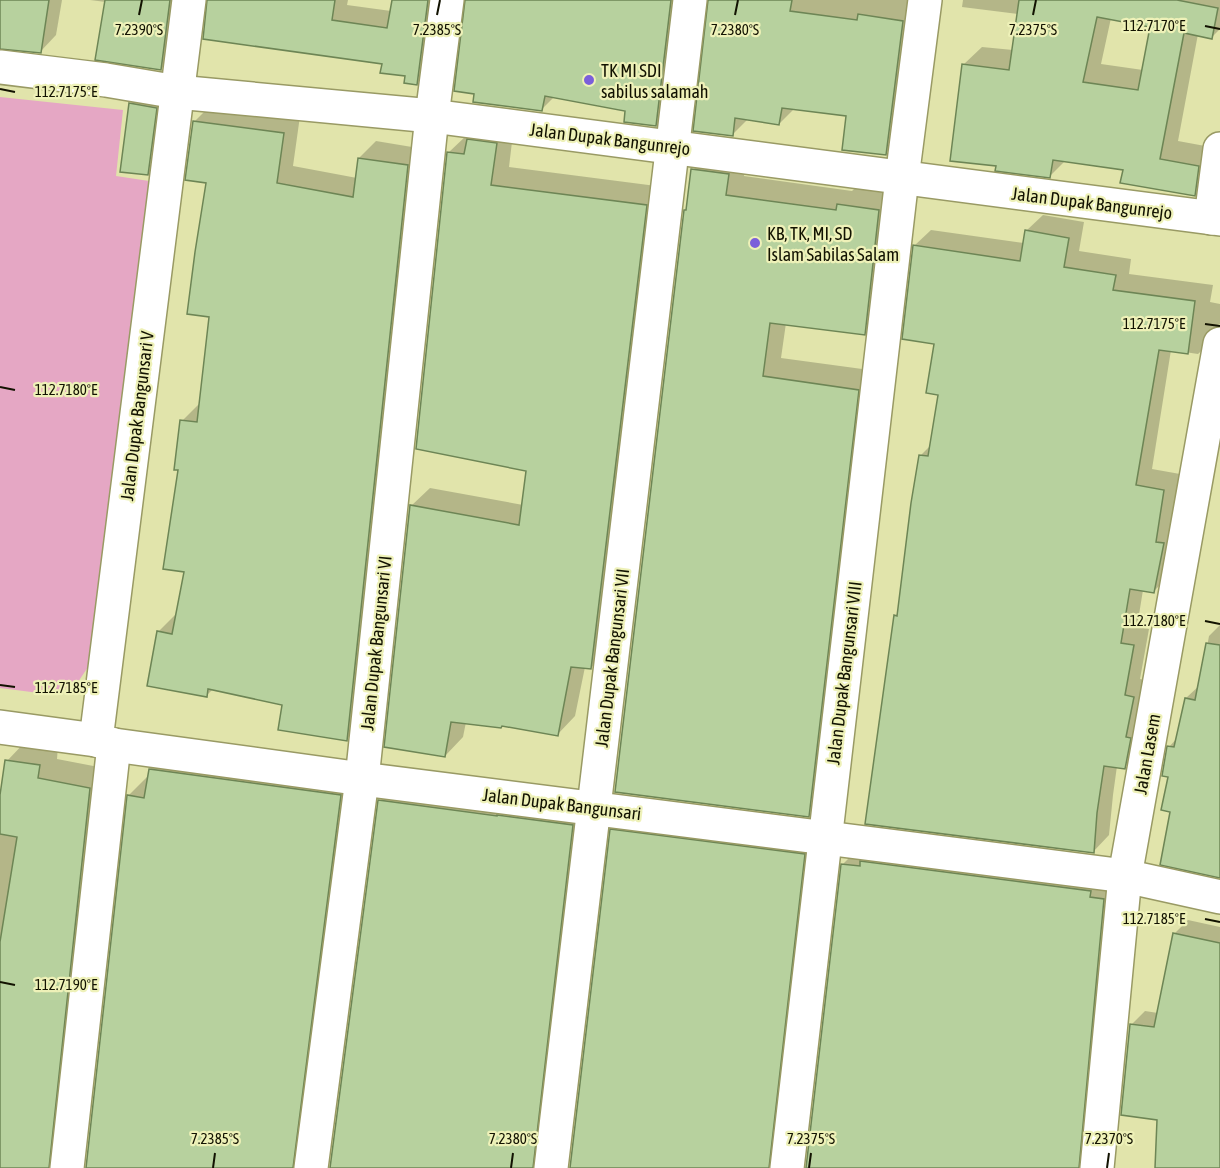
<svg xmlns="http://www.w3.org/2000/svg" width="1220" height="1168" font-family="'Asap Condensed',sans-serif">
  <rect width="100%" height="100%" fill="#e1e4ab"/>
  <polygon fill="#e5a7c4" points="0,97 123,110 116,176 149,181 94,658 76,685 47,694 0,688"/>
  <g fill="#0003" fill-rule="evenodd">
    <polygon points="0,0 62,0 56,35 40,52 0,47"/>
    <polygon points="90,0 183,0 177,53 161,69 106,2"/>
    <polygon points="209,0 348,0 347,5 391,11 393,0 441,0 433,68 417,84 407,75 383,62"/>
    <polygon points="467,0 685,0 672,109 656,125 627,110 555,96 541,110 476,92"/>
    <polygon points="710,0 919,0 902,137 886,153 847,115 795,108 779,124 748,119 732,135"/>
    <path d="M963 0H1220V29L1212 37 1198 34 1178 141 1216 148 1213 176 1194 195 1125 169 1066 160 1050 176 963 65 982 47 1013 50 1018 14 962 7ZM1111 18 1152 26 1143 70 1101 64Z"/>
    <polygon points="147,87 172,92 164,157 148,174 130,104"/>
    <polygon points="211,105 300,116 293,166 357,178 359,158 376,141 424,149 363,723 347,739 284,704 213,689 207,695 158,632 175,615 177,615 185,571 180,469 182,421 199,404 200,404 211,315 208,181 194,122"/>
    <polygon points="514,125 509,167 664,187 609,649 591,668 585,667 575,716 557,735 502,725 466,722 463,737 445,756 411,506 430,488 523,505 528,470 448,153 467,135"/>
    <polygon points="712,151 747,155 744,176 852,191 857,186 897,191 883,314 864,333 786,323 781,358 877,371 827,797 808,815 685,210 688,208 693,170"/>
    <polygon points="1043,215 1084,222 1079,251 1131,259 1129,274 1213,285 1210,302 1220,304 1220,324 1217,325 1215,338 1198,354 1171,350 1152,469 1180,474 1171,526 1170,575 1153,592 1143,590 1137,627 1149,629 1140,679 1149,681 1141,751 1124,768 1117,766 1113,795 1109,835 1093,852 895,616 899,612 920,456 932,444 940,394 936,343 914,246 931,230 1024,243 1026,231"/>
    <polygon points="1220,625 1220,876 1171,811 1169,747 1178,737 1186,698 1200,685 1209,636"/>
    <polygon points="26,741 58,746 57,759 109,769 76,1164 84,1168 87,1167 129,795 148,776 150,769 169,750 360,776 318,1163 328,1168 332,1167 380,801 399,781 592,806 560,1164 568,1168 571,1167 612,830 631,811 823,835 795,1164 804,1168 807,1167 843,864 862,845 1109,872 1102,1168 0,1168 0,806 7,761"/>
    <polygon points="1188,920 1220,927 1220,1168 1156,1168 1159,1119 1131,1025 1145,1011 1158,1013 1174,934"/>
  </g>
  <g fill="#b7d19e" stroke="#6d8555" stroke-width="1.5" fill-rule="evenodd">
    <polygon points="0,0 49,0 41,53 0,49"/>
    <polygon points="105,0 170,0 161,70 95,60"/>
    <polygon points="207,0 335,0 332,20 387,28 392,0 428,0 417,85 404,83 405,76 380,73 382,64 203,39"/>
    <polygon points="465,0 671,0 656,126 624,122 625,111 545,96 542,111 473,102 474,94 454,91"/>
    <polygon points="708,0 792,0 790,11 857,20 858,14 903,21 886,155 842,150 846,116 782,108 779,125 735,118 733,136 693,131"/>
    <path d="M1019 0H1177L1218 8 1212 39 1184 33 1160 159 1199 166 1195 196 1120 183 1123 170 1053 160 1050 178 995 171 996 166 950 161 962 64 1009 70ZM1097 17 1150 27 1138 90 1083 82Z"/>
    <polygon points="129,103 157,108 148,175 120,172"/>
    <polygon points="193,121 284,133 277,183 353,197 358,158 408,165 347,741 278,730 282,705 208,689 207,697 147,686 157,631 172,634 184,572 163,569 178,470 174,470 180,420 197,422 209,317 187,314 195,252 206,183 185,180"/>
    <polygon points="467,139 497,143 491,185 647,205 591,669 571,667 558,736 502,726 501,728 451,722 445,757 384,747 410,505 519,525 526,471 416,449 447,152 464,154"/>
    <polygon points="691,169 729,174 726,195 836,210 837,204 879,210 865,335 770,323 763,376 859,390 809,817 615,792 684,210 686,210"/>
    <polygon points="1025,230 1069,238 1064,267 1116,275 1113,290 1195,301 1188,354 1159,350 1136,485 1164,490 1156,542 1164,543 1154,593 1130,589 1121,643 1134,645 1125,695 1134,697 1126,737 1131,738 1125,769 1104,766 1097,813 1094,853 865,824 894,615 897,616 911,503 919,455 928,456 938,395 926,393 934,344 902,339 913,245 1020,261"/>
    <polygon points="1206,643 1220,645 1220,878 1160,865 1170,812 1161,810 1168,777 1162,776 1167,746 1174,747 1185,698 1195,700"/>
    <polygon points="5,760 40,765 38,778 90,788 49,1168 0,1168 0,942 17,837 0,834 0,795"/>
    <polygon points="149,769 341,795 293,1168 86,1168 127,795 144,798"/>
    <polygon points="378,800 497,816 497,815 573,825 533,1168 330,1168"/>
    <polygon points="610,829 805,854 769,1168 570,1168"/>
    <polygon points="860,861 1091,891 1090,897 1104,899 1079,1168 806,1168 841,864 860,866"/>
    <polygon points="1173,933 1220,943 1220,1168 1155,1168 1157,1120 1121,1115 1130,1024 1154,1027"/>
  </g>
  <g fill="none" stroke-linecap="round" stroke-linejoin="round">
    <defs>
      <g id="minor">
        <polyline points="0,67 106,80 177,92 432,116 1220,219"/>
        <polyline points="1211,218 1220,149"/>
        <polyline points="0,727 96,740 114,745 362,779 1125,876 1220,897"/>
        <polyline points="96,740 189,0"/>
        <polyline points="67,1168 114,745"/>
        <polyline points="311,1168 362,779 432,116 447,0"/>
        <polyline points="551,1168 690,0"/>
        <polyline points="787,1168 902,178 925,0"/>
        <polyline points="1097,1168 1125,876 1220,344"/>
      </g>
    </defs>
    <use href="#minor" stroke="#999a64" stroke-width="36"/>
    <use href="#minor" stroke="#fff" stroke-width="33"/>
  </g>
  <path fill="none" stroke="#121201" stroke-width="2" d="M139 15 142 0M437 15 440 0M735 15 738 0M1033 15 1036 0M1205 26 1220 29M0 89 15 92M1205 324 1220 326M0 387 15 390M1205 621 1220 624M0 685 15 687M1205 919 1220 922M0 982 15 985M213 1168 215 1153M511 1168 513 1153M809 1168 811 1153M1107 1168 1109 1153"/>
  <g fill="#7b5fda" stroke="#eef1b8" stroke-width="2">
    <circle cx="589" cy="80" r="6"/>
    <circle cx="755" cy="243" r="6"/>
  </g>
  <g text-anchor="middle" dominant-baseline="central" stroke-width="4.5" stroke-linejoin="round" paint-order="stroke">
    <g font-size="18" fill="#121201" stroke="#eef1b8" text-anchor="start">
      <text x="601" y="70">TK MI SDI<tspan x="601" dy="21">sabilus salamah</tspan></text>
      <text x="767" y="233">KB, TK, MI, SD<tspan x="767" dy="21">Islam Sabilas Salam</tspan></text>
    </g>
    <g font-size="18" fill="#121201" stroke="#eef1b8">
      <text transform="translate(610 139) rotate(7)">Jalan Dupak Bangunrejo</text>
      <text transform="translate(1092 203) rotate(7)">Jalan Dupak Bangunrejo</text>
      <text transform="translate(137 416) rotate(-83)">Jalan Dupak Bangunsari V</text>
      <text transform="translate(376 643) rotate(-84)">Jalan Dupak Bangunsari VI</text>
      <text transform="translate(612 658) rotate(-83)">Jalan Dupak Bangunsari VII</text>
      <text transform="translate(844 673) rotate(-83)">Jalan Dupak Bangunsari VIII</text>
      <text transform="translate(1147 754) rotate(-80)">Jalan Lasem</text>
      <text transform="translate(562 804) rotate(7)">Jalan Dupak Bangunsari</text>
    </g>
  </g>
  <g font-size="15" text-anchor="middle" fill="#121201" stroke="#eef1b8" stroke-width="4.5" stroke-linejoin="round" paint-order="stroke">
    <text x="1154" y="31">112.7170°E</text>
    <text x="139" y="35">7.2390°S</text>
    <text x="437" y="35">7.2385°S</text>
    <text x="735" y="35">7.2380°S</text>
    <text x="1033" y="35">7.2375°S</text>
    <text x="66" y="97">112.7175°E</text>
    <text x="1154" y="329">112.7175°E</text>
    <text x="66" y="395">112.7180°E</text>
    <text x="1154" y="626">112.7180°E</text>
    <text x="66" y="693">112.7185°E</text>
    <text x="1154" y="924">112.7185°E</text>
    <text x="66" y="990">112.7190°E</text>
    <text x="215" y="1144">7.2385°S</text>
    <text x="513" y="1144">7.2380°S</text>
    <text x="811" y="1144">7.2375°S</text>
    <text x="1109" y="1144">7.2370°S</text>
  </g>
</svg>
